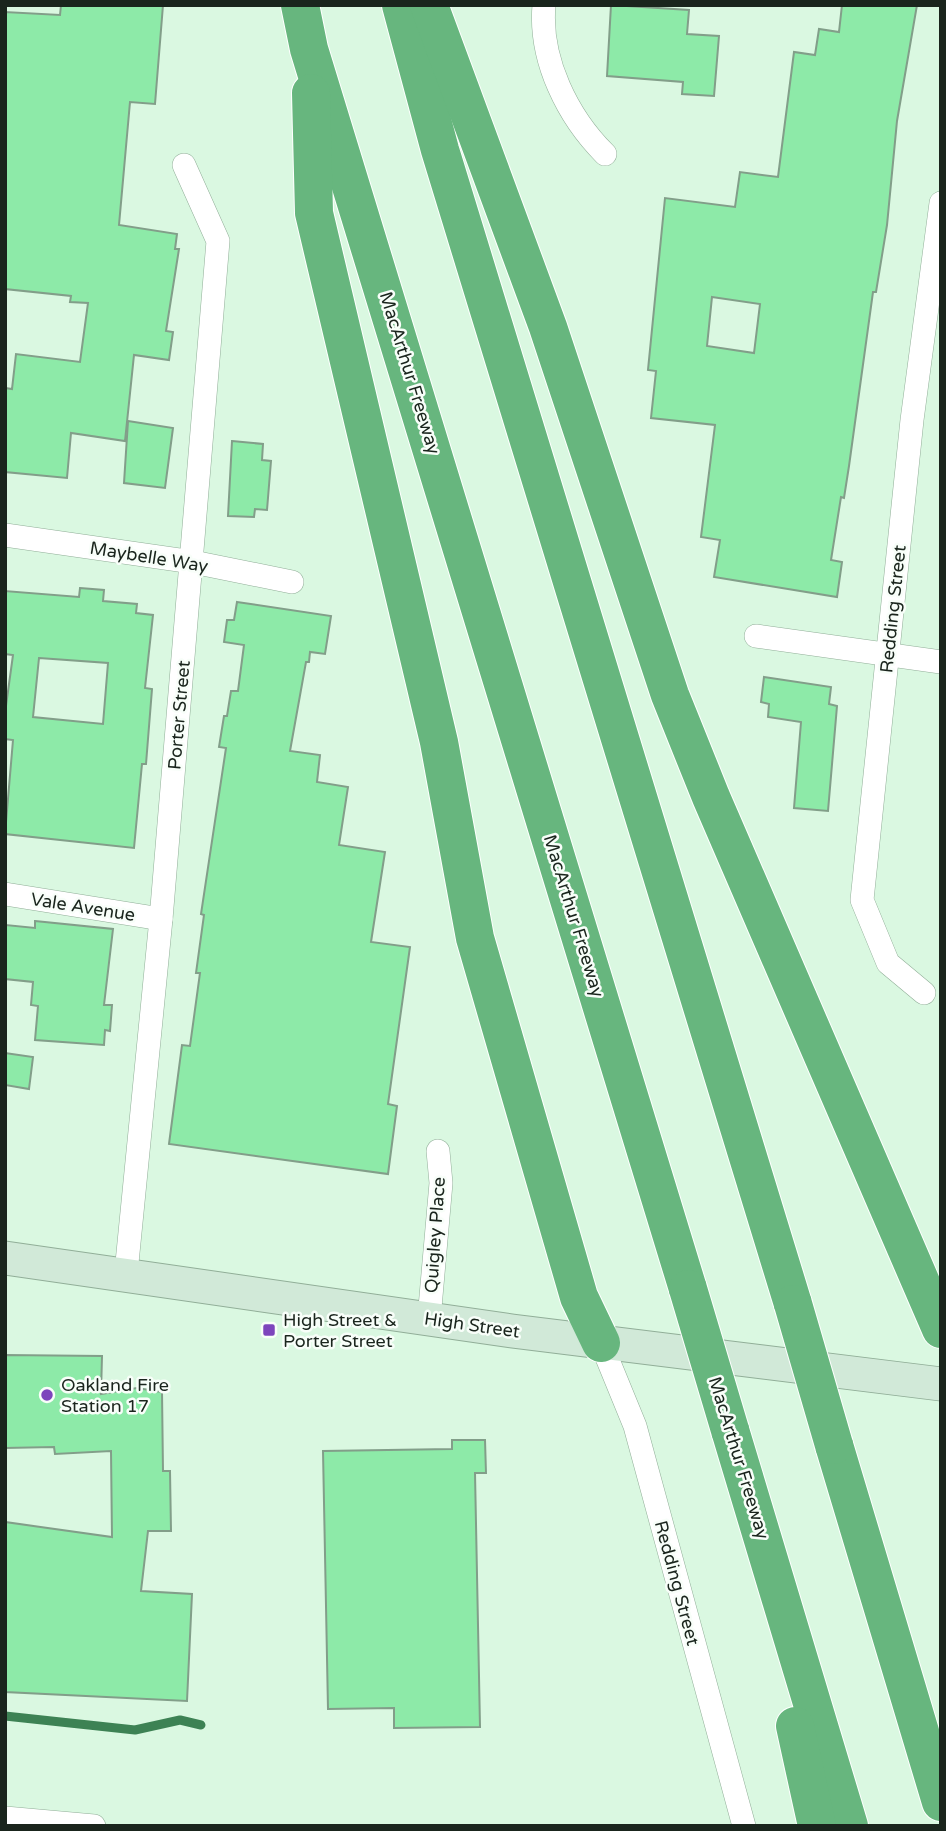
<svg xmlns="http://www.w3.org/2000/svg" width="946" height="1831" font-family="'Varela Round',sans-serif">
  <rect width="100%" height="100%" fill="#daf8e1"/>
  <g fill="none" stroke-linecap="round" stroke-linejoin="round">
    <polyline stroke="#3d8254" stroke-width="9" points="5,1716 135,1730 180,1720 201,1725"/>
  </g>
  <g fill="#8deaa8" stroke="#829e89" stroke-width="2" fill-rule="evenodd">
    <polygon points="61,5 163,5 155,104 130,102 119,225 177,234 175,249 179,249 166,331 173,332 169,360 134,355 125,441 71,433 67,478 5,472 5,388 12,389 16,354 80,362 88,303 70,302 71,296 5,289 5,12 60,15"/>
    <polygon points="611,5 689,10 687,34 719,36 714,96 682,94 683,82 607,76"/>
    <path d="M842 5H917L897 121 887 225 876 292H873L849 466 844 498 841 497 831 560 842 562 837 597 714 577 720 540 701 537 715 425 651 418 656 371 648 370 665 198 735 207 740 172 778 177 794 52 815 55 819 29 839 32ZM712 297 760 304 754 353 707 346Z"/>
    <polygon points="128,421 173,428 165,488 124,483"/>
    <polygon points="232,441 263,444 262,460 271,461 267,510 255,509 254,517 228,516"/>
    <path d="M80 588 104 590 103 601 137 604 136 613 153 615 145 688 152 689 146 764H142L134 848 5 834 13 740 5 739V713L13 655 5 654V591L79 597ZM39 658 108 663 103 724 33 717Z"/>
    <polygon points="237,602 331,616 325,654 310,652 309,662 306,662 290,751 320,755 317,782 348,787 339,845 385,852 371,942 410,947 388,1104 397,1106 388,1174 169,1144 182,1045 190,1046 200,973 196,973 204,915 201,914 226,748 219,747 224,716 227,716 231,691 238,691 244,645 224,642 227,620 234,620"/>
    <polygon points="764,677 831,687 829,704 837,706 828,811 794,808 801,722 768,717 769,704 761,702"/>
    <polygon points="35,921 113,929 104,1005 112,1005 110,1031 105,1030 104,1045 35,1040 38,1006 31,1005 33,982 5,979 5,930 6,925 35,928"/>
    <polygon points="5,1053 33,1057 29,1089 5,1085"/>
    <polygon points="5,1355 102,1356 101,1394 137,1388 162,1392 163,1471 170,1471 171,1531 148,1531 141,1591 192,1594 187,1701 5,1692 5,1522 112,1537 111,1451 55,1454 54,1447 5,1448"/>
    <polygon points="452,1440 485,1440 486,1473 475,1473 480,1727 394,1728 394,1708 328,1709 323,1451 452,1449"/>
  </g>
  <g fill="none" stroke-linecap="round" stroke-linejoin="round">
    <defs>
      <g id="street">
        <path d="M544 5C539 60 568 117 605 154"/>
        <polyline points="5,535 193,562 292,582"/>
        <polyline points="756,636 941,662"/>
        <polyline points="5,894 161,919"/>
        <polyline points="924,993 888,963 862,900 912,420 941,203"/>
        <polyline points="126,1273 161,919 218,241 184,165"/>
        <polyline points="429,1319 441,1183 438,1151"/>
        <polyline points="601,1343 635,1426 744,1826"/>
        <polyline points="5,1818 94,1826"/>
      </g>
      <polyline id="secondary" points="5,1258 512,1331 941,1384"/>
      <g id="highway">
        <polyline points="300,5 309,49 688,1289"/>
        <polyline points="401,5 440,150 793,1304"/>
        <polyline points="429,5 548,327 670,695 711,797 941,1329"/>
        <polyline points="311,93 314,213 439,742 475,938 579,1297 601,1343"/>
        <polyline points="730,1430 849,1826"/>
        <polyline points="834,1445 941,1802"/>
        <polyline points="795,1726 817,1826"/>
      </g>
    </defs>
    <use href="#street" stroke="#91ae98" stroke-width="24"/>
    <use href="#secondary" stroke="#91ae98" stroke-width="35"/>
    <use href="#highway" stroke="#fff" stroke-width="40"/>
    <use href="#street" stroke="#fff" stroke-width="23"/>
    <use href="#secondary" stroke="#d1e9d8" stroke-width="33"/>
    <use href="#highway" stroke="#67b67e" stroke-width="38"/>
    <defs>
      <g id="highway-bridge">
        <polyline points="688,1289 730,1430"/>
        <polyline points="793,1304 834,1445"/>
      </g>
    </defs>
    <use href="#highway-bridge" stroke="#fff" stroke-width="40" stroke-linecap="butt"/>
    <use href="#highway-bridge" stroke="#67b67e" stroke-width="38"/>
  </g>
  <g fill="#7d45bc" stroke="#f8fef9" stroke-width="2.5">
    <rect x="262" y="1323" width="14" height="14" rx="3.5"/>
    <circle cx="47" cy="1395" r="7"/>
  </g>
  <g text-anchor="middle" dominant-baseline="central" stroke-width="5" stroke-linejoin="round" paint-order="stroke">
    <g font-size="18" fill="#1a251d" stroke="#f8fef9">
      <text transform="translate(410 373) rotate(73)">MacArthur Freeway</text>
      <text transform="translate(149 557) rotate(9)">Maybelle Way</text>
      <text transform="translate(893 609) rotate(-84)">Redding Street</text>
      <text transform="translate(179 715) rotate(-85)">Porter Street</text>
      <text transform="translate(83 907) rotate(9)">Vale Avenue</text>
      <text transform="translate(574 916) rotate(73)">MacArthur Freeway</text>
      <text transform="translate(435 1235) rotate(-86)">Quigley Place</text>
      <text transform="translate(472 1325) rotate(8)">High Street</text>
      <text transform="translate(739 1458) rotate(73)">MacArthur Freeway</text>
      <text transform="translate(677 1583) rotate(75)">Redding Street</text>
    </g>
    <g font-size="18" fill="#1a251d" stroke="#f8fef9" text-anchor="start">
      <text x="283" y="1320">High Street &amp;<tspan x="283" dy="21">Porter Street</tspan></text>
      <text x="61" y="1385">Oakland Fire<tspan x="61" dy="21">Station 17</tspan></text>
    </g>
  </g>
  <rect width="946" height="1831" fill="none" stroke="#1a251d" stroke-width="14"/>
</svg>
